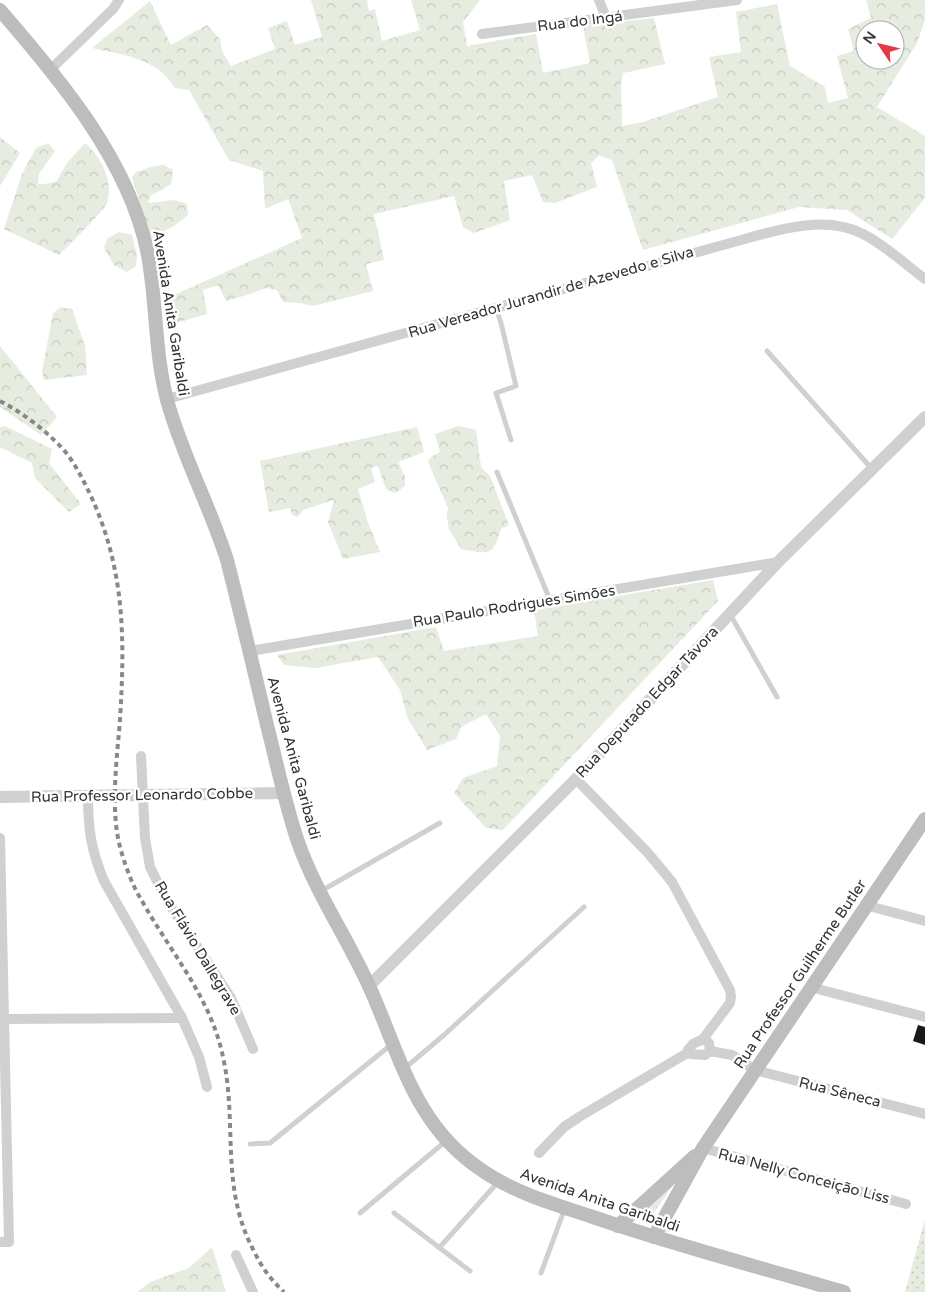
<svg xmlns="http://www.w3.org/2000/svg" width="925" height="1292" font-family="'Varela Round',sans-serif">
  <defs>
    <pattern id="forest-crowns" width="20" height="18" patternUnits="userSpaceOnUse" patternTransform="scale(1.25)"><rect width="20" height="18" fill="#e6ecdf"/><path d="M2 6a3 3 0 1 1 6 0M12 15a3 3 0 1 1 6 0" fill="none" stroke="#c6cbc0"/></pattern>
    <pattern id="park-dots" width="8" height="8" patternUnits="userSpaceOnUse" patternTransform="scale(1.25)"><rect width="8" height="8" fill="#e6ecdf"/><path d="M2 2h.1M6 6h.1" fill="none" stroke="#c6cbc0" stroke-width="1.8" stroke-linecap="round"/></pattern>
  </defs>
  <rect width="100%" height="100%" fill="#fff"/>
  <g fill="url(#forest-crowns)" fill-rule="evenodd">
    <path d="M311 0H367L369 11 375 9 382 41 420 30 411 0H480L463 22 467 46 536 34 543 73 590 63 583 26 654 18 665 64 623 73 621 84 622 126 643 122 718 97 709 57 741 52 736 12 777 4 790 66 825 87 828 103 848 98 837 56 854 51 848 29 871 18 866 0H925V20L917 43 877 107 925 136V198L892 239 847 210 799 207 643 250 612 160 599 155 591 163 597 187 555 203 543 202 532 175 504 181 510 220 474 233 463 227 454 196 374 214 384 260 366 264 373 291 313 306 300 303 283 302 277 290 266 288 250 294 226 301 218 285 203 290 207 314 169 325 163 300 302 238 288 199 265 209 263 171 229 160 189 90 175 88C157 58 124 55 92 48L150 1 171 45 207 25 220 39 222 51 231 66 275 49 268 28 287 21 295 45 322 37ZM865 30H895V60H865Z"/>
    <polygon points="0,137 20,153 0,186"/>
    <path d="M48 143 55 151 39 174 38 184H44L56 182 67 163 85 143C101 157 114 181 107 203 104 211 68 246 59 255L4 229 22 174 36 148Z"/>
    <polygon points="164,165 173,170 171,184 162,190 151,195 148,203 174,200 187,204 188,215 174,226 152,237 132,178 136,172 154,166"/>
    <polygon points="119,232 132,235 137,255 136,266 127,272 114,265 104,248 108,238"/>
    <polygon points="61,307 72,309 85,346 87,375 44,380 42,372 53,313"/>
    <polygon points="0,346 57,417 41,435 0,407"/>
    <polygon points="5,426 52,449 49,463 81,504 69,512 35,478 32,463 0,447 0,427"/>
    <path d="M458 426 476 430 481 467 490 476 509 525 501 529C493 557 489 554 461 549L449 529 447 517 448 508 428 462 431 457 440 452 435 434Z"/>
    <polygon points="417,427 424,452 398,462 405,476 405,486 395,493 386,489 378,466 371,468 375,482 358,489 368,523 380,552 343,559 328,522 334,500 303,510 298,517 292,515 290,508 269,512 260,461"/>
    <polygon points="713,580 718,601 503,830 486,828 454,793 463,778 497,766 500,736 486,714 461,727 456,739 427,750 408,719 400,690 378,657 315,668 284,665 277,655 436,627 444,651 538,636 534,610"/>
    <polygon points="212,1247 226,1292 137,1292 150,1282 189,1268"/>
  </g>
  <g fill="url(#park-dots)">
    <polygon points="681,1174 647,1222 637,1215"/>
    <polygon points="925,1219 925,1292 905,1292"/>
  </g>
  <polygon fill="#1a1a1a" points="918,1025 925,1027 925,1045 913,1041"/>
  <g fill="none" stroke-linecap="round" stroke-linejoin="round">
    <g stroke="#d0d0d0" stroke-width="5">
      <polyline points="496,308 501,323 516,386 496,393 511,440"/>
      <polyline points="767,351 872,469"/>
      <polyline points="497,472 550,600"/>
      <polyline points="730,614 777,697"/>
      <polyline points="321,891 440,823"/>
      <polyline points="405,1068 444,1035 584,907"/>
      <polyline points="250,1144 270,1143 392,1044"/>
      <polyline points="360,1213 446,1141"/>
      <polyline points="394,1213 470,1271"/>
      <polyline points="439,1248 499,1181"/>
      <polyline points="541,1273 565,1208"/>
    </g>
    <g stroke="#d0d0d0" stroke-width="10">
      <polyline points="599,0 606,18"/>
      <polyline points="482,34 737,0"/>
      <polyline points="50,70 113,9 119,0"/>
      <path d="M167 399 723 245C766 234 820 212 863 234 885 245 905 264 925 279"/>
      <polyline points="250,651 778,562"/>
      <polyline points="141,756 145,838 150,867 166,899 231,998 253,1049"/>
      <polyline points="576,779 648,853 672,882 730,990 731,997 730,1003 703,1039"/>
      <path d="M88 796C88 829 91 850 104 881L182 1018 199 1057 207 1087"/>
      <polyline points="0,838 9,1242 0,1242"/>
      <polyline points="865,905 925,921"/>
      <polyline points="810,987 925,1017"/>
      <polyline points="0,1019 182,1018"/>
      <polygon points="703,1039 709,1043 710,1051 705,1055 691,1054 688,1050 693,1044"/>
      <polyline points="710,1051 732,1055 755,1070 925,1114"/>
      <polyline points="703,1148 906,1204"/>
      <polyline points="539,1153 564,1127 579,1117 689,1052"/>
      <polyline points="236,1255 253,1292"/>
    </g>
    <g stroke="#d0d0d0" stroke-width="12">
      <polyline points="0,797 284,793"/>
      <polyline points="369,986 576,779 778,562 925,417"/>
    </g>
    <g stroke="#bdbdbd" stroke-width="14">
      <path d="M0 10C59 78 128 160 147 250 157 299 154 351 167 400 182 455 210 506 227 560 241 615 254 670 267 725 277 764 285 804 298 842 317 896 351 943 373 995 402 1062 417 1128 483 1171 515 1193 554 1204 590 1216 674 1245 759 1267 844 1292"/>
      <polyline points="618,1226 695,1156"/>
      <polyline points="654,1237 703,1148 925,819"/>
    </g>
    <path stroke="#888" stroke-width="4" stroke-dasharray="5 4" stroke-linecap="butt" d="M0 401C23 413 44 429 62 448 74 461 82 478 90 494 125 569 125 638 120 720 117 759 110 808 120 847 125 865 132 885 142 901 171 953 211 998 223 1057 238 1124 219 1188 255 1253 262 1268 272 1281 284 1292"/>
  </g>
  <g text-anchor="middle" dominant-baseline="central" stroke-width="5" stroke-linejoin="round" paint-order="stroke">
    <g font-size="15" fill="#333" stroke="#fff">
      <text transform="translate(580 21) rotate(-7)">Rua do Ingá</text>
      <text transform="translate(551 292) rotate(-16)">Rua Vereador Jurandir de Azevedo e Silva</text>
      <text transform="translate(171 313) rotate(81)">Avenida Anita Garibaldi</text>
      <text transform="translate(514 606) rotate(-9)">Rua Paulo Rodrigues Simões</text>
      <text transform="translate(647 702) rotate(-47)">Rua Deputado Edgar Távora</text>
      <text transform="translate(294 758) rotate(75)">Avenida Anita Garibaldi</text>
      <text transform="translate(142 795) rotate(-1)">Rua Professor Leonardo Cobbe</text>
      <text transform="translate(198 948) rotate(59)">Rua Flávio Dallegrave</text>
      <text transform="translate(800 974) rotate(-56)">Rua Professor Guilherme Butler</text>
      <text transform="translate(840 1092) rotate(14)">Rua Sêneca</text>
      <text transform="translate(804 1176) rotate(15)">Rua Nelly Conceição Liss</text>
      <text transform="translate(600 1200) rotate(19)">Avenida Anita Garibaldi</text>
    </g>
  </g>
  <g transform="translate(880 45) rotate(305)"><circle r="24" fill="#ffffff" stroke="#adadad"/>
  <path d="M0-4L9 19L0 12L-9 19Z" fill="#e63946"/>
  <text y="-8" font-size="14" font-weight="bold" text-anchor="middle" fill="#333333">N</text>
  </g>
</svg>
